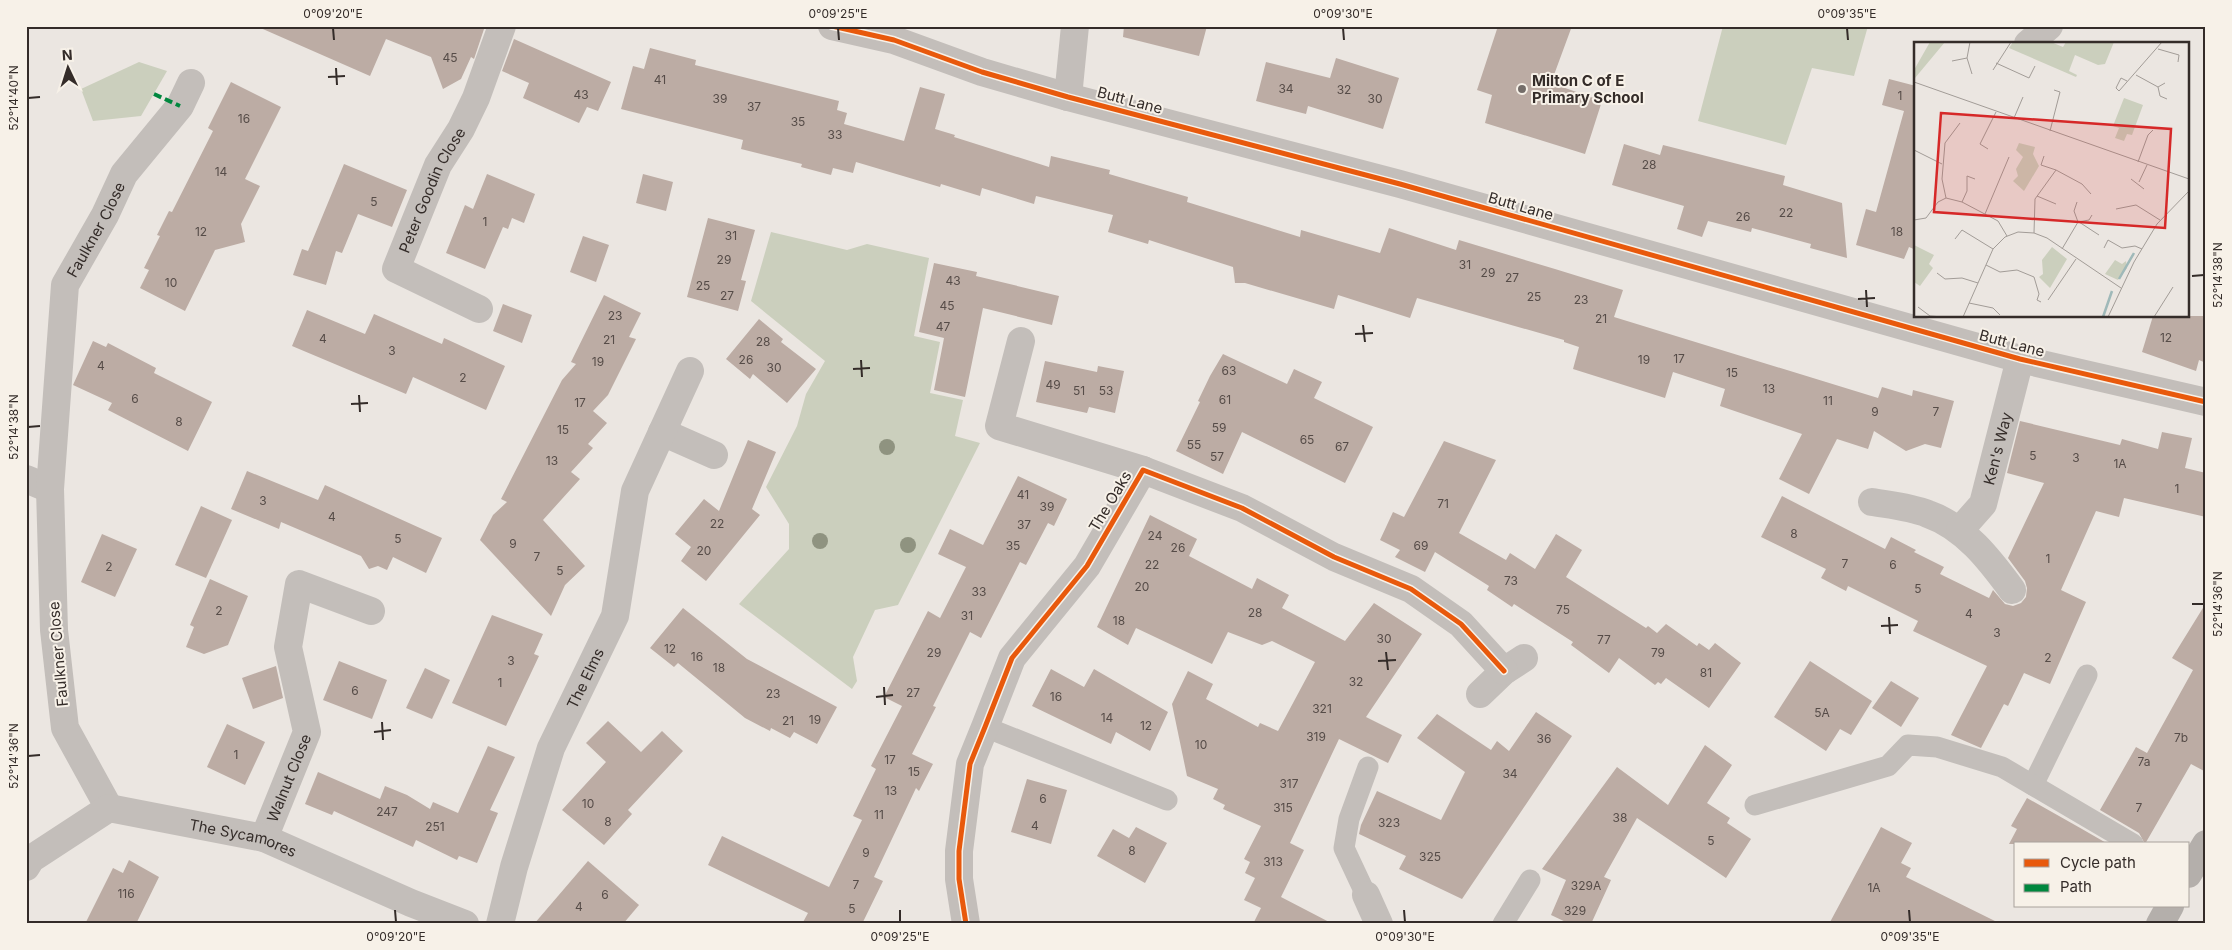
<svg xmlns="http://www.w3.org/2000/svg" width="2232" height="950" font-family="Inter,sans-serif">
  <rect width="100%" height="100%" fill="#ebe6e1"/>
  <g fill="#cbcfbd">
    <polygon points="1723,26 1868,26 1854,76 1812,68 1786,145 1698,121"/>
    <polygon points="139,62 167,71 141,116 93,121 81,89"/>
    <polygon points="771,232 847,250 867,244 929,258 914,336 940,342 930,393 963,400 955,436 980,443 898,605 875,610 853,657 857,681 852,689 739,604 789,549 789,524 766,487 797,426 806,394 825,361 751,301"/>
  </g>
  <g fill="#bcaca4">
    <polygon points="256,26 485,26 474,59 471,57 461,79 443,89 431,57 386,39 370,76"/>
    <polygon points="1124,26 1207,26 1199,56 1123,37"/>
    <polygon points="1498,26 1572,26 1551,83 1602,101 1585,154 1485,123 1492,95 1477,90"/>
    <polygon points="514,39 611,82 598,111 587,107 579,123 523,98 529,83 502,71"/>
    <polygon points="650,48 696,60 695,65 839,101 837,110 847,113 844,124 904,141 920,87 945,94 935,129 955,135 954,137 1049,167 1051,156 1110,170 1109,174 1188,197 1187,202 1300,237 1301,230 1380,253 1389,228 1456,250 1459,240 1555,269 1623,290 1614,317 1878,398 1882,387 1912,396 1913,390 1954,401 1941,448 1925,444 1906,451 1874,431 1868,449 1837,439 1809,494 1779,479 1802,434 1720,406 1725,389 1673,372 1665,398 1573,369 1579,347 1564,342 1564,340 1417,298 1410,318 1338,295 1334,309 1245,283 1235,283 1233,267 1149,240 1148,244 1108,232 1113,215 1036,196 1034,204 982,188 980,196 941,184 940,187 856,162 853,173 833,168 831,175 801,167 802,164 741,149 743,140 621,109 633,66 644,69"/>
    <polygon points="1336,58 1399,78 1383,129 1308,106 1306,114 1256,101 1266,62 1330,78"/>
    <polygon points="1889,79 1916,86 1916,250 1909,247 1904,259 1856,245 1866,209 1876,212 1904,111 1882,105"/>
    <polygon points="231,82 281,107 245,179 260,186 241,224 245,242 215,250 185,311 140,288 149,270 144,268 160,236 157,235 169,211 172,212 213,131 208,128"/>
    <polygon points="1624,144 1660,155 1663,145 1785,176 1783,185 1842,203 1847,258 1810,248 1811,244 1752,228 1751,232 1708,221 1702,237 1677,229 1684,206 1612,185"/>
    <polygon points="344,164 407,190 392,227 358,214 342,253 336,251 326,285 293,275 302,249 308,251"/>
    <polygon points="487,174 535,194 524,223 512,218 508,229 503,227 485,269 446,253 465,205 473,209"/>
    <polygon points="643,174 673,182 666,211 636,203"/>
    <polygon points="708,218 755,230 741,280 746,281 738,311 687,297"/>
    <polygon points="583,236 609,245 596,282 570,272"/>
    <polygon points="934,263 977,272 976,276 1059,296 1052,325 983,308 965,397 934,390 944,338 919,332"/>
    <polygon points="604,295 641,313 629,337 636,339 608,395 593,411 607,423 588,444 593,448 571,472 580,479 543,520 585,566 565,585 551,616 480,540 493,515 507,502 501,499 562,380 576,364 571,362"/>
    <polygon points="503,304 532,315 522,343 493,331"/>
    <polygon points="307,310 365,334 374,314 442,344 444,338 505,366 486,410 413,377 406,394 292,346"/>
    <polygon points="2153,316 2206,316 2206,363 2199,360 2196,371 2142,352"/>
    <polygon points="759,319 783,339 781,342 816,369 787,403 753,374 750,379 726,359"/>
    <polygon points="93,341 106,347 108,343 156,368 154,373 212,402 188,451 108,410 112,403 73,385"/>
    <polygon points="1223,354 1287,384 1294,369 1322,382 1314,398 1373,427 1345,483 1242,432 1223,474 1176,451 1200,402 1198,401 1210,376"/>
    <polygon points="1045,361 1097,372 1098,366 1124,371 1115,413 1089,407 1087,413 1036,402"/>
    <polygon points="2020,421 2120,445 2122,439 2158,449 2162,432 2192,438 2185,468 2206,473 2206,517 2124,498 2119,517 2096,511 2061,590 2086,602 2050,684 2024,673 2008,706 2004,704 1981,748 1951,735 1987,666 1913,631 1918,621 1848,586 1846,591 1821,578 1826,569 1761,537 1782,496 1885,549 1891,537 1916,550 1914,552 1944,567 1940,574 1989,598 1993,590 2005,604 2013,606 2021,603 2026,597 2027,588 2025,581 2008,558 2044,483 2007,473"/>
    <polygon points="748,440 776,452 752,509 760,515 706,581 681,561 691,547 675,534 704,499 719,511"/>
    <polygon points="1444,441 1496,460 1459,533 1506,560 1510,553 1535,569 1556,534 1582,550 1566,577 1646,628 1648,626 1657,633 1666,624 1697,646 1699,643 1709,650 1715,643 1741,663 1709,708 1666,678 1661,684 1658,682 1655,685 1619,658 1609,673 1571,645 1573,642 1514,604 1512,607 1487,590 1489,586 1435,552 1425,572 1395,557 1400,550 1380,540 1393,512 1404,517"/>
    <polygon points="247,471 318,500 325,485 442,538 426,573 393,557 387,570 378,566 369,569 361,556 281,522 279,529 231,509"/>
    <polygon points="1018,476 1067,499 1054,526 1048,523 1026,565 1020,562 981,638 970,632 933,706 936,707 912,754 933,764 919,791 916,788 874,877 883,881 862,924 802,924 808,913 708,865 722,836 829,887 862,820 853,816 876,769 871,766 902,706 884,697 928,611 940,618 966,567 938,554 950,529 983,545"/>
    <polygon points="201,506 232,520 206,578 175,565"/>
    <polygon points="1150,515 1197,539 1189,556 1252,589 1257,578 1289,595 1282,608 1345,641 1374,603 1422,634 1366,717 1402,735 1388,763 1339,739 1290,843 1304,850 1281,897 1333,924 1253,924 1261,908 1244,900 1255,878 1245,873 1250,862 1244,859 1261,826 1223,809 1225,805 1213,799 1218,789 1187,776 1172,704 1188,671 1213,684 1206,699 1258,727 1260,723 1278,731 1315,662 1272,641 1262,645 1228,632 1212,664 1136,628 1128,645 1097,627"/>
    <polygon points="102,534 137,549 115,597 81,582"/>
    <polygon points="210,579 248,596 228,645 204,654 186,647 194,627 190,625"/>
    <polygon points="2206,603 2206,772 2191,764 2145,844 2139,833 2100,810 2136,747 2147,753 2193,670 2172,658"/>
    <polygon points="683,608 747,659 837,707 817,744 794,732 790,738 771,728 770,731 745,718 678,663 674,667 650,648"/>
    <polygon points="492,615 543,634 534,654 539,656 506,726 452,703"/>
    <polygon points="339,661 387,680 372,719 323,700"/>
    <polygon points="1810,661 1872,701 1851,735 1840,729 1826,751 1774,717"/>
    <polygon points="276,666 283,698 253,709 242,678"/>
    <polygon points="425,668 450,680 432,719 406,708"/>
    <polygon points="1051,669 1084,687 1094,669 1168,712 1150,751 1116,732 1111,744 1032,706"/>
    <polygon points="1891,681 1919,698 1901,727 1872,708"/>
    <polygon points="1536,712 1572,736 1462,899 1399,869 1406,856 1359,834 1361,825 1377,791 1441,820 1465,772 1417,738 1437,714 1491,750 1497,741 1509,751"/>
    <polygon points="608,721 641,752 662,731 683,751 628,810 632,814 604,845 562,810 606,762 586,743"/>
    <polygon points="227,724 265,742 245,785 207,767"/>
    <polygon points="1705,745 1732,765 1707,803 1730,818 1727,823 1751,839 1726,878 1637,818 1604,877 1611,880 1591,924 1570,924 1551,915 1566,880 1542,869 1617,767 1668,805"/>
    <polygon points="488,746 515,757 490,810 498,813 477,863 459,856 457,860 416,840 413,847 334,811 332,815 305,804 318,772 380,799 385,786 407,795 430,809 433,802 458,813"/>
    <polygon points="1027,779 1067,790 1051,844 1011,832"/>
    <polygon points="2027,798 2082,829 2108,844 2009,844 2017,829 2011,826"/>
    <polygon points="1136,827 1167,843 1145,883 1097,856 1113,829 1129,838"/>
    <polygon points="1881,827 1912,843 1901,863 1911,868 1906,877 2001,924 1829,924"/>
    <polygon points="129,860 159,877 136,924 85,924 113,868 123,873"/>
    <polygon points="588,861 639,905 623,924 534,924"/>
  </g>
  <g fill="none" stroke-linecap="round" stroke-linejoin="round">
    <g stroke="#c3beba" stroke-width="21">
      <polyline points="985,727 1167,800"/>
      <polyline points="2033,785 2087,675"/>
      <polyline points="1755,805 1888,766 1908,745 1937,747 2002,767 2133,844"/>
      <polyline points="1366,895 1344,848 1349,819 1368,767"/>
      <polyline points="1503,924 1530,880"/>
    </g>
    <g stroke="#c3beba" stroke-width="28">
      <polyline points="832,26 894,40 982,72 1068,97 1400,184 2020,359 2206,402"/>
      <polyline points="2028,44 2049,26"/>
      <polyline points="1068,97 1075,26"/>
      <path id="s1" d="M479 309 396 269 438 165 461 129 476 98 502 26"/>
      <polyline points="1021,341 999,426 1143,470"/>
      <polyline points="662,432 714,455"/>
      <polyline points="26,479 50,489"/>
      <path d="M1872 502C1890 505 1911 507 1928 514 1965 527 1990 560 2012 590"/>
      <path id="s2" d="M1960 530 1983 504 2020 359"/>
      <polyline points="1480,694 1504,671 1524,658"/>
      <path id="s3" d="M109 808 65 728 54 630 50 489 65 285 105 215 124 174 180 106 191 83"/>
      <path id="s4" d="M264 838 307 732 288 647 299 584 371 611"/>
      <path id="s5" d="M26 867 31 859 109 808 264 838 411 903 465 924"/>
      <polyline points="1366,895 1379,924"/>
      <path id="s6" d="M500 924 514 867 551 748 615 616 635 491 690 371"/>
      <polyline points="966,924 959,879 959,851 970,764 985,727 1012,658 1087,566 1143,470 1242,508 1334,557 1411,589 1461,624 1504,671"/>
    </g>
    <g stroke="#b4afab" stroke-width="28">
      <polyline points="2188,874 2206,844"/>
      <polyline points="2160,924 2170,906"/>
    </g>
    <polyline stroke="#00873e" stroke-width="4" stroke-dasharray="8 4" stroke-linecap="butt" points="154,94 180,106"/>
    <defs>
      <g id="cycleway">
        <polyline points="832,26 894,40 982,72 1068,97 1400,184 2020,359 2206,402"/>
        <polyline points="966,924 959,879 959,851 970,764 985,727 1012,658 1087,566 1143,470 1242,508 1334,557 1411,589 1461,624 1504,671"/>
      </g>
    </defs>
    <use href="#cycleway" stroke="#f7f1e8" stroke-width="8"/>
    <use href="#cycleway" stroke="#e8590c" stroke-width="5"/>
  </g>
  <g fill="#8f9380">
    <circle cx="887" cy="447" r="8"/>
    <circle cx="820" cy="541" r="8"/>
    <circle cx="908" cy="545" r="8"/>
  </g>
  <path fill="none" stroke="#342c29" stroke-width="2" d="M333 28 334 40M838 28 839 40M1343 28 1344 40M1847 28 1848 40M336 68 337 85M328 77 345 76M28 98 40 97M2192 276 2204 275M1866 290 1867 307M1858 299 1875 298M1363 325 1365 342M1355 334 1373 333M861 360 862 377M853 369 870 368M359 395 360 412M351 404 368 403M28 427 40 426M2192 604H2204M1889 617 1890 634M1881 626 1898 625M1386 652 1388 670M1378 661 1396 660M884 687 885 705M876 697 893 695M382 722 383 740M374 732 391 730M28 756 40 755M395 910 396 922M900 910V922M1404 910 1405 922M1909 910 1910 922"/>
  <circle fill="#746d69" stroke="#f7f1e8" stroke-width="2" cx="1522" cy="89" r="5"/>
  <g text-anchor="middle" dominant-baseline="central" stroke-width="4" stroke-linejoin="round" paint-order="stroke">
    <g font-size="12" fill="#564c48">
      <text x="450" y="57">45</text>
      <text x="660" y="79">41</text>
      <text x="1286" y="88">34</text>
      <text x="1344" y="89">32</text>
      <text x="581" y="94">43</text>
      <text x="1900" y="95">1</text>
      <text x="720" y="98">39</text>
      <text x="1375" y="98">30</text>
      <text x="754" y="106">37</text>
      <text x="244" y="118">16</text>
      <text x="798" y="121">35</text>
      <text x="835" y="134">33</text>
      <text x="1649" y="164">28</text>
      <text x="221" y="171">14</text>
      <text x="374" y="201">5</text>
      <text x="1786" y="212">22</text>
      <text x="1743" y="216">26</text>
      <text x="485" y="221">1</text>
      <text x="201" y="231">12</text>
      <text x="1897" y="231">18</text>
      <text x="731" y="235">31</text>
      <text x="724" y="259">29</text>
      <text x="1465" y="264">31</text>
      <text x="1488" y="272">29</text>
      <text x="1512" y="277">27</text>
      <text x="953" y="280">43</text>
      <text x="171" y="282">10</text>
      <text x="703" y="285">25</text>
      <text x="727" y="295">27</text>
      <text x="1534" y="296">25</text>
      <text x="1581" y="299">23</text>
      <text x="947" y="305">45</text>
      <text x="615" y="315">23</text>
      <text x="1601" y="318">21</text>
      <text x="943" y="326">47</text>
      <text x="2166" y="337">12</text>
      <text x="323" y="338">4</text>
      <text x="609" y="339">21</text>
      <text x="763" y="341">28</text>
      <text x="392" y="350">3</text>
      <text x="1679" y="358">17</text>
      <text x="746" y="359">26</text>
      <text x="1644" y="359">19</text>
      <text x="598" y="361">19</text>
      <text x="101" y="365">4</text>
      <text x="774" y="367">30</text>
      <text x="1229" y="370">63</text>
      <text x="1732" y="372">15</text>
      <text x="463" y="377">2</text>
      <text x="1053" y="384">49</text>
      <text x="1769" y="388">13</text>
      <text x="1079" y="390">51</text>
      <text x="1106" y="390">53</text>
      <text x="135" y="398">6</text>
      <text x="1225" y="399">61</text>
      <text x="1828" y="400">11</text>
      <text x="580" y="402">17</text>
      <text x="1875" y="411">9</text>
      <text x="1936" y="411">7</text>
      <text x="179" y="421">8</text>
      <text x="1219" y="427">59</text>
      <text x="563" y="429">15</text>
      <text x="1307" y="439">65</text>
      <text x="1194" y="444">55</text>
      <text x="1342" y="446">67</text>
      <text x="2033" y="455">5</text>
      <text x="1217" y="456">57</text>
      <text x="2076" y="457">3</text>
      <text x="552" y="460">13</text>
      <text x="2120" y="463">1A</text>
      <text x="2177" y="488">1</text>
      <text x="1023" y="494">41</text>
      <text x="263" y="500">3</text>
      <text x="1443" y="503">71</text>
      <text x="1047" y="506">39</text>
      <text x="332" y="516">4</text>
      <text x="717" y="523">22</text>
      <text x="1024" y="524">37</text>
      <text x="1794" y="533">8</text>
      <text x="1155" y="535">24</text>
      <text x="398" y="538">5</text>
      <text x="513" y="543">9</text>
      <text x="1013" y="545">35</text>
      <text x="1421" y="545">69</text>
      <text x="1178" y="547">26</text>
      <text x="704" y="550">20</text>
      <text x="537" y="556">7</text>
      <text x="2048" y="558">1</text>
      <text x="1845" y="563">7</text>
      <text x="1152" y="564">22</text>
      <text x="1893" y="564">6</text>
      <text x="109" y="566">2</text>
      <text x="560" y="570">5</text>
      <text x="1511" y="580">73</text>
      <text x="1142" y="586">20</text>
      <text x="1918" y="588">5</text>
      <text x="979" y="591">33</text>
      <text x="1563" y="609">75</text>
      <text x="219" y="610">2</text>
      <text x="1255" y="612">28</text>
      <text x="1969" y="613">4</text>
      <text x="967" y="615">31</text>
      <text x="1119" y="620">18</text>
      <text x="1997" y="632">3</text>
      <text x="1384" y="638">30</text>
      <text x="1604" y="639">77</text>
      <text x="670" y="648">12</text>
      <text x="934" y="652">29</text>
      <text x="1658" y="652">79</text>
      <text x="697" y="656">16</text>
      <text x="2048" y="657">2</text>
      <text x="511" y="660">3</text>
      <text x="719" y="667">18</text>
      <text x="1706" y="672">81</text>
      <text x="1356" y="681">32</text>
      <text x="500" y="682">1</text>
      <text x="355" y="690">6</text>
      <text x="913" y="692">27</text>
      <text x="773" y="693">23</text>
      <text x="1056" y="696">16</text>
      <text x="1322" y="708">321</text>
      <text x="1822" y="712">5A</text>
      <text x="1107" y="717">14</text>
      <text x="815" y="719">19</text>
      <text x="788" y="720">21</text>
      <text x="1146" y="725">12</text>
      <text x="1316" y="736">319</text>
      <text x="2181" y="737">7b</text>
      <text x="1544" y="738">36</text>
      <text x="1201" y="744">10</text>
      <text x="236" y="754">1</text>
      <text x="890" y="759">17</text>
      <text x="2144" y="761">7a</text>
      <text x="914" y="771">15</text>
      <text x="1510" y="773">34</text>
      <text x="1289" y="783">317</text>
      <text x="891" y="790">13</text>
      <text x="1043" y="798">6</text>
      <text x="588" y="803">10</text>
      <text x="1283" y="807">315</text>
      <text x="2139" y="807">7</text>
      <text x="387" y="811">247</text>
      <text x="879" y="814">11</text>
      <text x="1620" y="817">38</text>
      <text x="608" y="821">8</text>
      <text x="1389" y="822">323</text>
      <text x="1035" y="825">4</text>
      <text x="435" y="826">251</text>
      <text x="1711" y="840">5</text>
      <text x="1132" y="850">8</text>
      <text x="866" y="852">9</text>
      <text x="1430" y="856">325</text>
      <text x="1273" y="861">313</text>
      <text x="856" y="884">7</text>
      <text x="1586" y="885">329A</text>
      <text x="1874" y="887">1A</text>
      <text x="126" y="893">116</text>
      <text x="605" y="894">6</text>
      <text x="579" y="906">4</text>
      <text x="852" y="908">5</text>
      <text x="1575" y="910">329</text>
    </g>
    <g font-size="15" font-weight="bold" fill="#342c29" stroke="#f7f1e8" text-anchor="start">
      <text x="1532" y="80">Milton C of E<tspan x="1532" dy="17">Primary School</tspan></text>
    </g>
    <g font-size="15" fill="#342c29" stroke="#f7f1e8">
      <text transform="translate(1130 100) rotate(15)">Butt Lane</text>
      <text stroke="none"><textPath href="#s1" startOffset="179">Peter Goodin Close</textPath></text>
      <text transform="translate(1521 206) rotate(16)">Butt Lane</text>
      <text stroke="none"><textPath href="#s3" startOffset="599">Faulkner Close</textPath></text>
      <text transform="translate(2012 343) rotate(15)">Butt Lane</text>
      <text stroke="none"><textPath href="#s2" startOffset="92">Ken's Way</textPath></text>
      <text transform="translate(1110 501) rotate(-59)">The Oaks</text>
      <text transform="translate(58 654) rotate(-95)">Faulkner Close</text>
      <text stroke="none"><textPath href="#s6" startOffset="261">The Elms</textPath></text>
      <text stroke="none"><textPath href="#s4" startOffset="65">Walnut Close</textPath></text>
      <text stroke="none"><textPath href="#s5" startOffset="240">The Sycamores</textPath></text>
    </g>
  </g>
  <g transform="translate(1914 42)">
    <rect width="275" height="275" fill="#ebe6e1"/>
    <path d="M16 0H31L1 36 0 28ZM99 0H137L149 5 152 0H200L191 22 184 23 161 13 155 29 163 33 162 35 95 6ZM210 56 229 63 218 93 213 92 210 99 201 96 205 86 199 84ZM105 101 121 105 119 112 125 124 110 149 99 139 104 134 102 127 109 115 102 108ZM0 203 20 213 15 222 19 226 6 244 0 240ZM138 205 153 217 136 246 125 235 129 232 128 218ZM201 218 208 222 212 219 213 226 204 238 191 232Z" fill="#cbcfbd"/>
    <path fill="none" stroke="#9fb9b9" stroke-width="2.5" d="M205 237 220 211M189 275 198 249"/>
    <path fill="none" stroke="#a29c97" stroke-width="1" d="M56 0 53 16 58 32M244 7 265 13 264 20M38 19 53 16M82 21 115 36 121 24M79 28 97 0M222 33 244 45 251 41M213 39 207 36 202 46 205 49 248 0M0 40 275 137M244 45 246 54 253 57M100 76 109 55M136 89 146 50 140 48M74 107 66 102 82 70M0 108 28 122M130 114 127 123 142 128M224 120 234 93 239 88M217 137 230 147M225 140 233 123M123 154 142 162M32 156 28 137 31 101 46 81M48 160 53 149V134L61 137M202 167 222 163 246 178M71 172 95 115M0 178 12 176 24 160 32 156 48 160 84 179 93 194M164 180 175 178 178 173M165 180 185 193M120 191 121 157 142 128 168 142 177 152M41 197 48 188 79 207M190 206 194 198 208 206 221 204 228 207M148 207 164 180 160 169 163 160M72 223 86 230 103 228 120 235 125 252 123 258 127 260M23 231 31 237 48 236 64 241M134 258 162 217M55 261 79 266 86 273M4 265 16 274 29 275M49 275 79 207 91 195 104 190 120 191 133 196 207 246M194 275 220 220 243 182 275 149M240 275 259 245"/>
    <path fill="#d62828" fill-opacity="0.15" stroke="#d62828" stroke-width="2.5" d="M27 71 257 87 251 186 20 170Z"/>
    <rect width="275" height="275" fill="none" stroke="#342c29" stroke-width="2.5"/>
  </g>
  <rect width="2232" height="950" fill="none" stroke="#f7f1e8" stroke-width="55"/>
  <rect x="2014" y="842" width="175" height="65" fill="#f7f1e8" stroke="#a9a29c"/>
  <rect x="2024" y="859" width="25" height="8" fill="#e8590c" stroke="#a9a29c"/>
  <text x="2060" y="868" font-size="15" fill="#342c29">Cycle path</text>
  <rect x="2024" y="884" width="25" height="8" fill="#00873e" stroke="#a9a29c"/>
  <text x="2060" y="892" font-size="15" fill="#342c29">Path</text>
  <g transform="translate(68 68) rotate(356)" stroke="#f7f1e8" stroke-width="4" paint-order="stroke">
  <path d="M0-4L9 19L0 12L-9 19Z" fill="#342c29"/>
  <text y="-8" font-size="14" font-weight="bold" text-anchor="middle" fill="#342c29">N</text>
  </g>
  <rect x="28" y="28" width="2176" height="894" fill="none" stroke="#342c29" stroke-width="2"/>
  <g font-size="12" text-anchor="middle" fill="#342c29">
    <text x="333" y="18">0°09'20"E</text>
    <text x="838" y="18">0°09'25"E</text>
    <text x="1343" y="18">0°09'30"E</text>
    <text x="1847" y="18">0°09'35"E</text>
    <text transform="translate(14 98) rotate(-90)" y="4">52°14'40"N</text>
    <text transform="translate(2218 275) rotate(-90)" y="4">52°14'38"N</text>
    <text transform="translate(14 427) rotate(-90)" y="4">52°14'38"N</text>
    <text transform="translate(2218 604) rotate(-90)" y="4">52°14'36"N</text>
    <text transform="translate(14 756) rotate(-90)" y="4">52°14'36"N</text>
    <text x="396" y="941">0°09'20"E</text>
    <text x="900" y="941">0°09'25"E</text>
    <text x="1405" y="941">0°09'30"E</text>
    <text x="1910" y="941">0°09'35"E</text>
  </g>
</svg>
